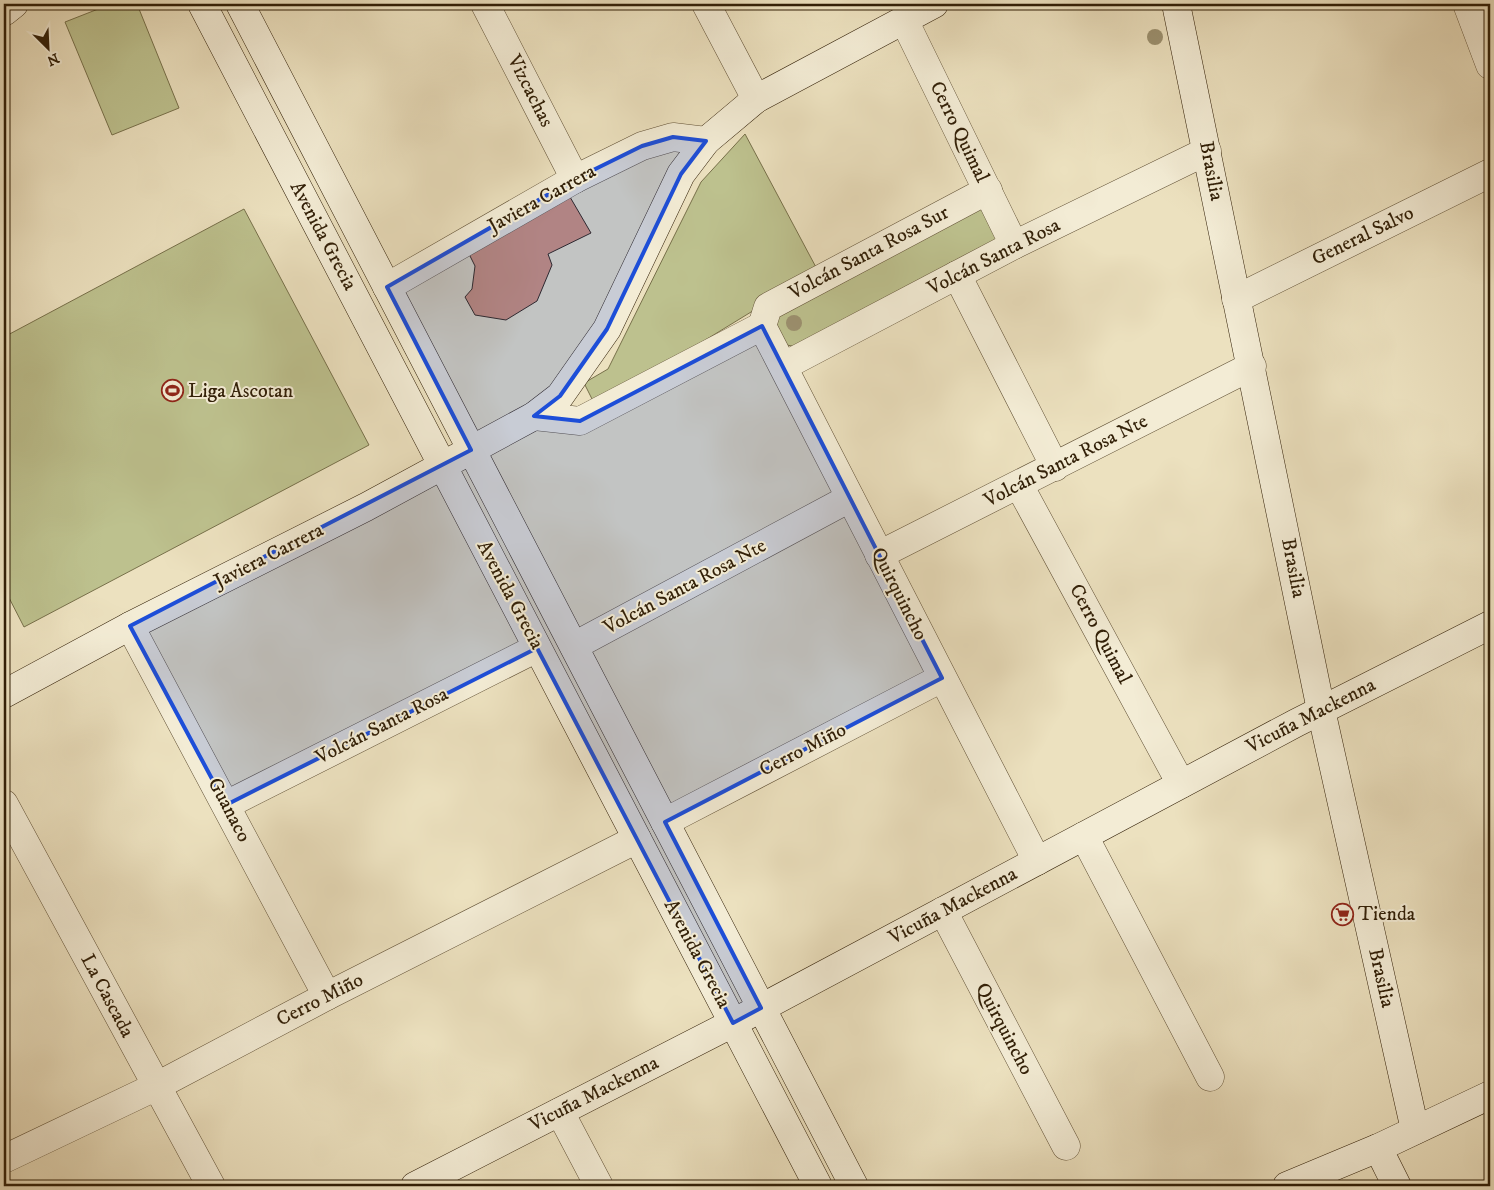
<svg xmlns="http://www.w3.org/2000/svg" width="1494" height="1190" font-family="'IM FELL DW Pica',serif">
  <rect width="100%" height="100%" fill="#ece1bf"/>
  <filter id="stains"><feTurbulence type="fractalNoise" baseFrequency=".004" numOctaves="4"/><feColorMatrix values="0 0 0 0 .2 0 0 0 0 .09 0 0 0 0 .02 0 0 0 .5 -.17"/></filter>
  <radialGradient id="worn" r=".72"><stop offset=".6" stop-color="#630" stop-opacity="0"/><stop offset="1" stop-color="#630" stop-opacity=".3"/></radialGradient>
  <g fill="#bdc18e" stroke="#77704a">
    <polygon points="111,4 137,4 179,108 112,135 65,22"/>
    <polygon points="745,134 818,271 596,407 584,383 608,369 701,182"/>
    <polygon points="978,200 999,243 797,347 787,345 773,321 782,306"/>
    <polygon points="244,209 369,445 24,627 4,588 4,337"/>
  </g>
  <polygon fill="#d69170" stroke="#311f07" points="570,197 591,233 548,254 552,265 537,301 506,320 475,315 465,297 472,289 475,266 469,254"/>
  <g fill="none" stroke-linecap="round" stroke-linejoin="round">
    <defs>
      <g id="street">
        <polyline points="485,4 575,179"/>
        <polyline points="706,4 756,99"/>
        <polyline points="1467,4 1490,65"/>
        <polyline points="904,20 1014,245"/>
        <polyline points="957,275 1055,467"/>
        <polyline points="387,287 575,179 642,146 673,137 706,141"/>
        <polyline points="1236,299 1490,173"/>
        <polyline points="762,326 1037,861"/>
        <polyline points="762,326 768,307 988,190"/>
        <polyline points="784,366 1014,245 1207,151"/>
        <polyline points="534,416 580,421 762,326"/>
        <polyline points="1019,485 1181,784"/>
        <polyline points="879,555 1252,366"/>
        <polyline points="130,626 327,996"/>
        <polyline points="574,646 850,498"/>
        <polyline points="4,804 211,1186"/>
        <polyline points="226,805 537,648"/>
        <polyline points="665,822 942,678"/>
        <polyline points="1084,836 1210,1077"/>
        <polyline points="943,911 1066,1146"/>
        <polyline points="560,1112 599,1186"/>
        <polyline points="4,1159 155,1087 327,996 637,839"/>
      </g>
      <g id="secondary">
        <polyline points="202,4 818,1186"/>
        <polyline points="240,4 854,1186"/>
        <polyline points="1176,4 1321,710 1415,1130"/>
        <polyline points="4,12 14,4"/>
        <polyline points="4,694 130,626 366,507 534,416 560,396 607,329 681,174 706,141 756,99 934,4"/>
        <polyline points="1378,1148 1397,1186"/>
        <polyline points="415,1186 733,1023 1296,723 1490,625"/>
        <polyline points="1287,1186 1378,1148 1490,1095"/>
      </g>
    </defs>
    <use href="#street" stroke="#605035" stroke-width="29"/>
    <use href="#secondary" stroke="#311f07" stroke-width="29"/>
    <use href="#street" stroke="#f3ecd5" stroke-width="28"/>
    <use href="#secondary" stroke="#f3ecd5" stroke-width="28"/>
  </g>
  <g fill="#9c9170">
    <circle cx="1155" cy="37" r="8"/>
    <circle cx="794" cy="323" r="8"/>
  </g>
  <path fill="#1d4ed8" fill-opacity="0.2" stroke="#1d4ed8" stroke-width="4" stroke-linejoin="round" d="M673 137 706 141 681 174 607 329 560 396 534 416 580 421 762 326 942 678 665 822 761 1008 733 1023 537 648 226 805 130 626 471 450 387 287 575 179 642 146Z"/>
  <defs>
    <symbol id="stadium-ring" viewBox="-11 -11 22 22"><circle r="9.5" fill="#f3ecd5" stroke="#8f2418" stroke-width="1.5"/><path d="M0-5a6.5 5 0 1 0 0 10a6.5 5 0 1 0 0-10ZM-3.5-1.8h7v3.6h-7Z" fill="#8f2418"/></symbol>
    <symbol id="supermarket-ring" viewBox="-11 -11 22 22"><circle r="9.5" fill="#f3ecd5" stroke="#8f2418" stroke-width="1.5"/><path d="M-6-5.5h2.5l.6 2H6L4.5 2H-2.5L-4.4-4H-6ZM-1.5 3.2a1.3 1.3 0 1 0 .1 0ZM3 3.2a1.3 1.3 0 1 0 .1 0Z" fill="#8f2418"/></symbol>
  </defs>
  <g fill-rule="evenodd">
    <use href="#stadium-ring" x="160" y="378" width="25" height="25"/>
    <use href="#supermarket-ring" x="1330" y="902" width="25" height="25"/>
  </g>
  <g text-anchor="middle" dominant-baseline="central" stroke-width="4" stroke-linejoin="round" paint-order="stroke">
    <g font-size="20" fill="#311f07" stroke="#f3ecd5">
      <text transform="translate(530 91) rotate(63)">Vizcachas</text>
      <text transform="translate(959 132) rotate(64)">Cerro Quimal</text>
      <text transform="translate(1211 171) rotate(79)">Brasilia</text>
      <text transform="translate(542 199) rotate(-29)">Javiera Carrera</text>
      <text transform="translate(323 236) rotate(62)">Avenida Grecia</text>
      <text transform="translate(1363 236) rotate(-26)">General Salvo</text>
      <text transform="translate(869 253) rotate(-28)">Volcán Santa Rosa Sur</text>
      <text transform="translate(994 257) rotate(-27)">Volcán Santa Rosa</text>
      <text transform="translate(1066 461) rotate(-27)">Volcán Santa Rosa Nte</text>
      <text transform="translate(269 556) rotate(-27)">Javiera Carrera</text>
      <text transform="translate(1293 568) rotate(79)">Brasilia</text>
      <text transform="translate(685 587) rotate(-28)">Volcán Santa Rosa Nte</text>
      <text transform="translate(899 594) rotate(63)">Quirquincho</text>
      <text transform="translate(510 595) rotate(62)">Avenida Grecia</text>
      <text transform="translate(1100 634) rotate(62)">Cerro Quimal</text>
      <text transform="translate(1311 716) rotate(-27)">Vicuña Mackenna</text>
      <text transform="translate(382 726) rotate(-27)">Volcán Santa Rosa</text>
      <text transform="translate(803 750) rotate(-27)">Cerro Miño</text>
      <text transform="translate(229 810) rotate(62)">Guanaco</text>
      <text transform="translate(953 906) rotate(-28)">Vicuña Mackenna</text>
      <text transform="translate(697 954) rotate(62)">Avenida Grecia</text>
      <text transform="translate(1381 978) rotate(77)">Brasilia</text>
      <text transform="translate(107 996) rotate(62)">La Cascada</text>
      <text transform="translate(320 1000) rotate(-27)">Cerro Miño</text>
      <text transform="translate(1004 1029) rotate(62)">Quirquincho</text>
      <text transform="translate(594 1094) rotate(-27)">Vicuña Mackenna</text>
    </g>
    <g font-size="20" fill="#311f07" stroke="#f3ecd5" text-anchor="start">
      <text x="188" y="391">Liga Ascotan</text>
      <text x="1358" y="914">Tienda</text>
    </g>
  </g>
  <rect width="1494" height="1190" fill="none" stroke="#ece1bf" stroke-width="20"/>
  <rect x="5" y="5" width="1484" height="1180" fill="none" stroke="#311f07" stroke-width="2.5"/>
  <rect x="10" y="10" width="1474" height="1170" fill="none" stroke="#311f07"/>
  <g transform="translate(48 48) rotate(156)" stroke="#f3ecd5" stroke-width="4" paint-order="stroke">
  <path d="M0-4L9 19L0 12L-9 19Z" fill="#311f07"/>
  <text y="-8" font-size="14" font-weight="bold" text-anchor="middle" fill="#311f07">N</text>
  </g>
  <rect width="100%" height="100%" filter="url(#stains)"/>
  <rect width="100%" height="100%" fill="url(#worn)"/>
</svg>
